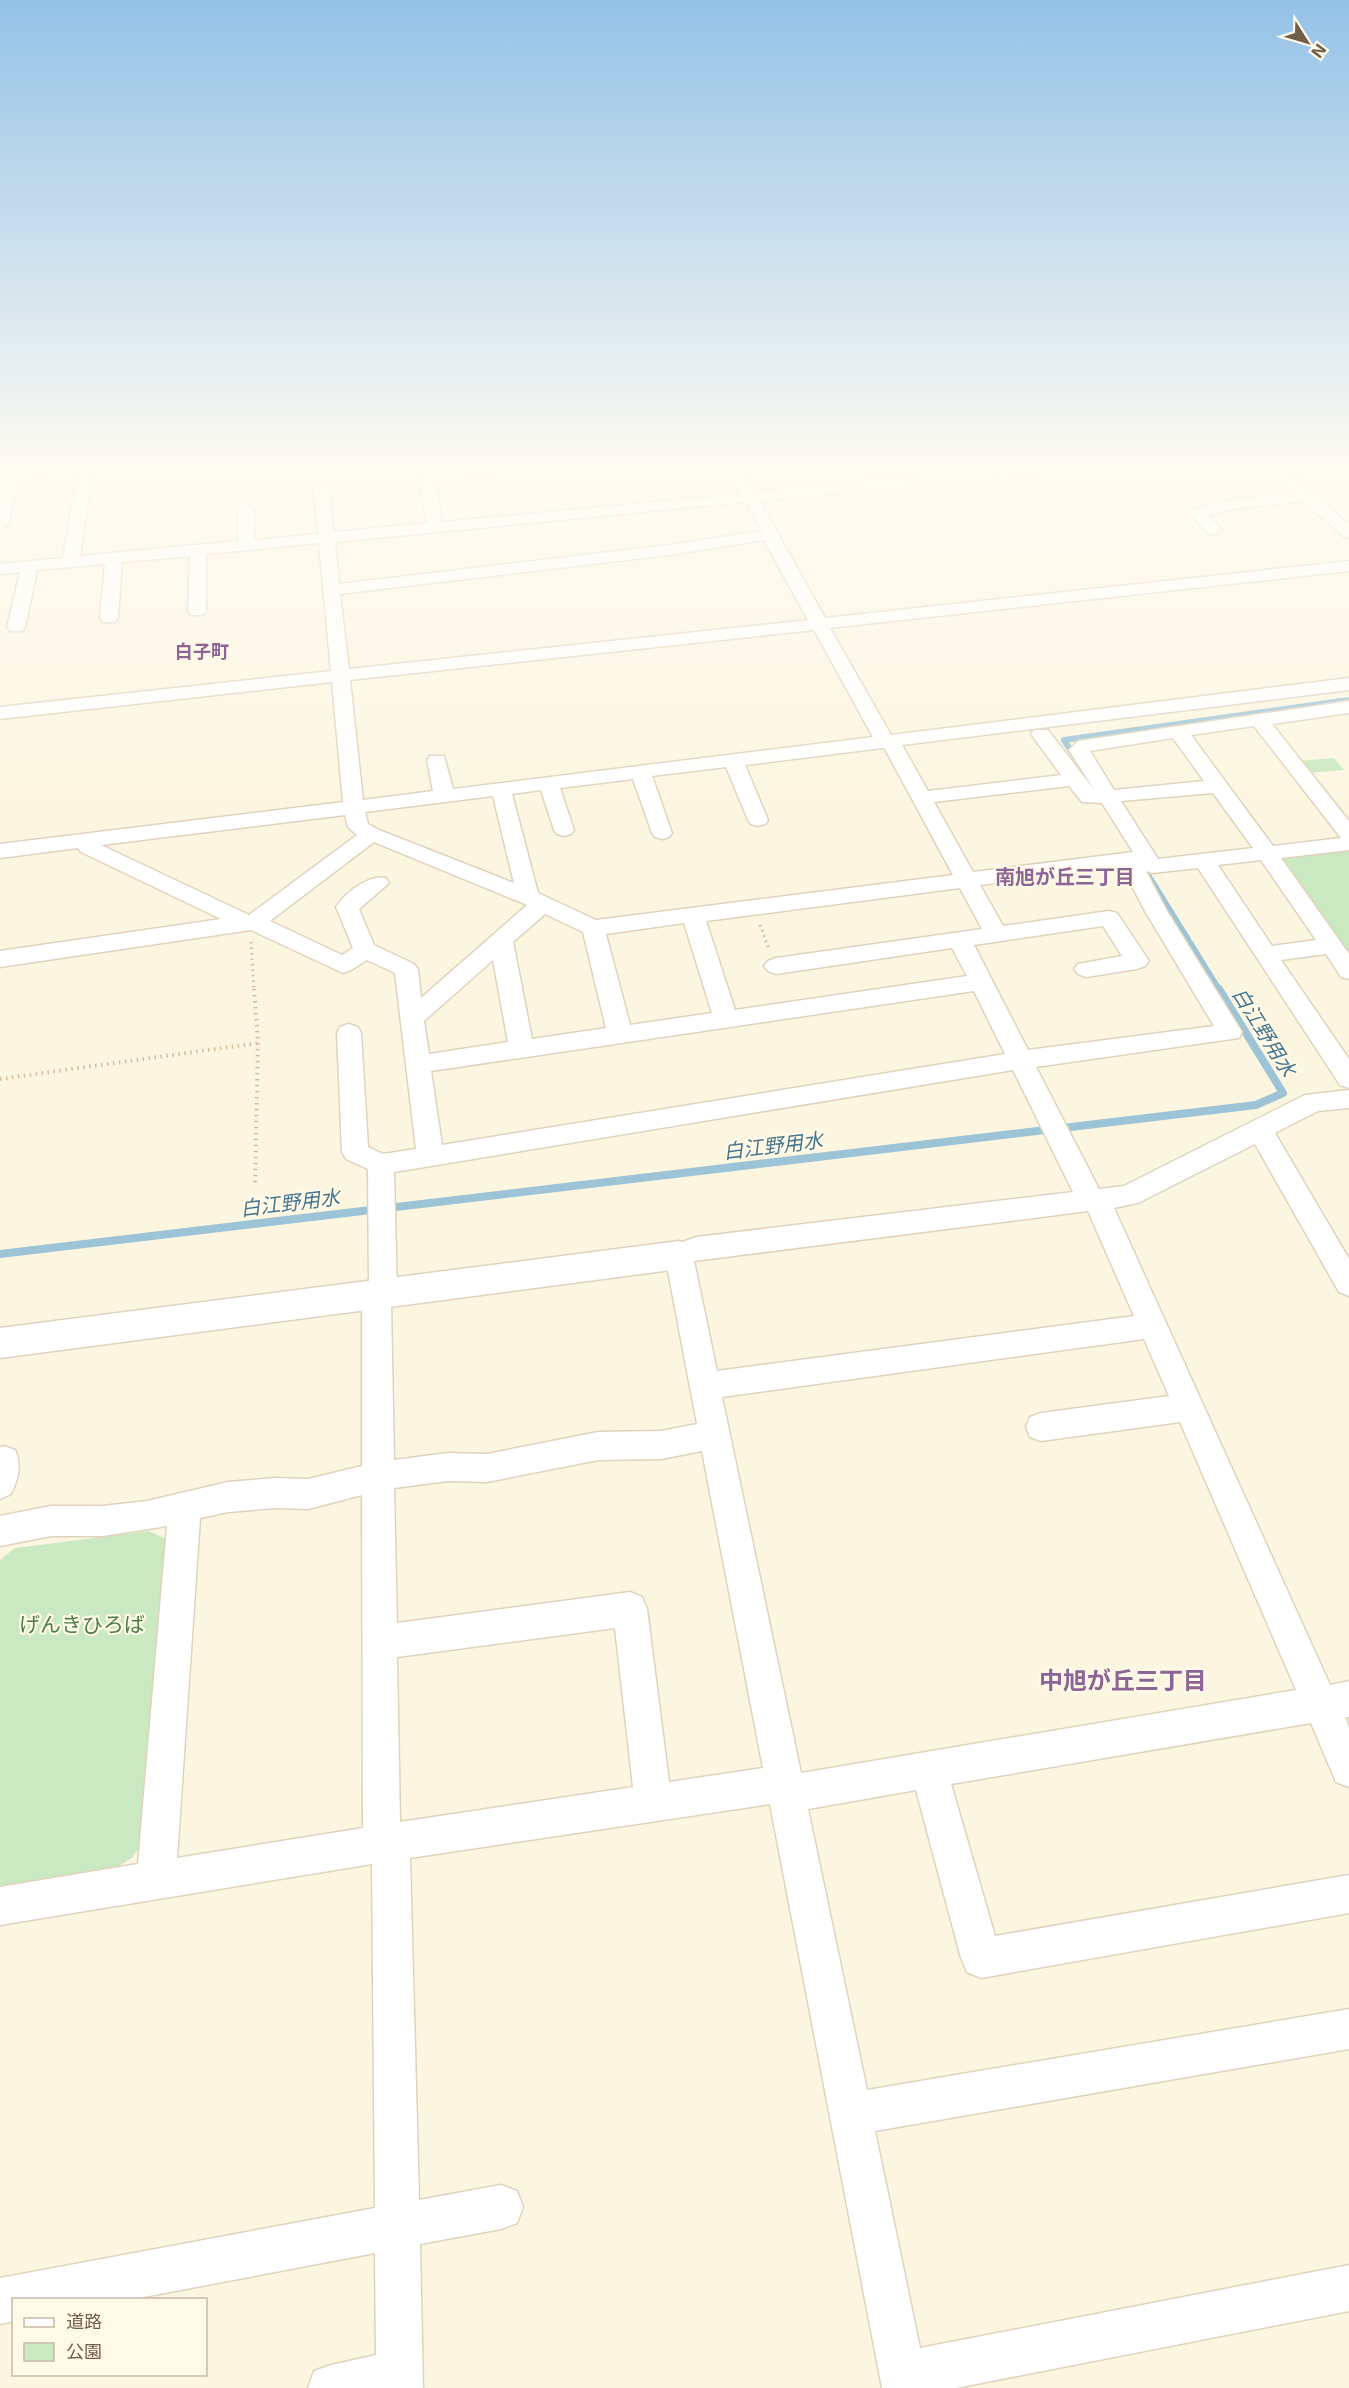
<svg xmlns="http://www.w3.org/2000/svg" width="1349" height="2388" font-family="Inter,'Noto Sans JP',sans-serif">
  <rect width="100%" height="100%" fill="#fcf6e1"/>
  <g fill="#cae9c0">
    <polygon points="1334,758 1344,770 1308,773 1298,761"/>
    <polygon points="1349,849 1349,959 1278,861 1286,856"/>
    <polygon points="149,1531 172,1542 144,1840 132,1858 109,1872 0,1888 0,1560 15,1548"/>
  </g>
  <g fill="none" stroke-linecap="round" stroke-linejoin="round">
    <polyline stroke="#9dc4d6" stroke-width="4.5" points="1336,701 1349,700"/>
    <g stroke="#9dc4d6" stroke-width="6">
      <polyline points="1075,757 1064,740 1349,700"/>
      <polyline points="1145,870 1220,991"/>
    </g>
    <polyline stroke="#9dc4d6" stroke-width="8" points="0,1254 1256,1105 1283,1093 1219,989"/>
    <defs>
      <g id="minor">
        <path d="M78 470H93L80 556 238 541V508L246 503 254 508V540L318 534 313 487 321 482 329 487 334 532 427 523 419 478C431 466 484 470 501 470L494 474 435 482 442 522 740 494 726 470H741L754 492 982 470H1041L1034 474 760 501 825 618 1349 561V571L830 628 891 735 1349 678V690L902 745 928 791 1061 775 1031 734 1034 730H1048L1095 791 1069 750 1078 741 1349 701V713L1272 724 1349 821V850L1281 858 1349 954V979L1341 977 1326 954 1281 960 1349 1059V1088L1340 1085 1198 868 1152 873 1146 871 1167 911 1242 1032 1239 1038 1036 1067 1099 1189 1124 1186 1305 1095 1349 1090V1108L1318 1111 1275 1133 1349 1259V1296L1339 1292 1255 1144 1138 1203 1114 1208 1330 1685 1349 1681V1717H1345L1349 1727V1787L1336 1782 1311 1723 951 1784 995 1936 1349 1875V1913L981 1978 967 1972 961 1958 916 1790 808 1809 867 2090 1349 2009V2049L875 2131 920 2348 1349 2265V2311L956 2388H882L770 1804 410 1858 419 2200 501 2185 517 2191 523 2207 517 2223 501 2229 420 2244 423 2388H308L314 2371 331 2365 376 2355 375 2253 128 2300H14V2321L0 2324V2278L375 2208 372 1864 0 1925V1887L138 1864 167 1526 103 1536H51L0 1546V1516L51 1506H103L147 1501 228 1482 276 1478 308 1479 362 1466V1295L369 1286 368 1169 346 1159 342 1152 337 1033 340 1027 349 1024 358 1027 361 1033 368 1147 383 1154 416 1149 395 973 367 960 351 970 343 973 251 930 0 967V951L221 919 81 852 78 848 0 858V844L343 802 332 682 0 719V707L331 671 319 543 206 554V611L203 615H191L188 611 190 556 122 562 118 618 115 622H103L100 618 105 564 37 570 25 627 22 631H10L7 627 20 572 0 574V564L63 558ZM745 502 762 531 669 545 339 584 335 542ZM764 540 808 620 349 669 340 594 669 555ZM814 630 873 737 453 789 444 756H430L427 760 433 791 363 800 350 680ZM1254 726 1341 838 1273 846 1191 735ZM1173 738 1204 781 1114 790 1090 751ZM882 748 885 749 953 875 596 920 538 893 512 794 541 790 554 830 557 834 564 836 571 834 574 830 560 788 633 779 652 833 655 837 662 839 669 837 672 833 652 776 726 767 748 820 751 824 758 826 765 824 768 820 745 765ZM1069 786 1082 802 1102 803 1133 852 973 872 934 802ZM1213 793 1253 848 1158 859 1121 801ZM493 796 514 883 379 830 368 824 365 812ZM345 815 348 827 357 835 249 915 101 845ZM374 842 520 902 527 905 421 998 418 969 414 964 374 945 359 909 389 883 386 878C369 874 345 893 336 907L353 948 342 955 270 921ZM1261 860 1316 940 1272 946 1218 865ZM1122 867 1145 911 1214 1026 1028 1050 974 945 1103 926 1122 956 1078 964 1074 969 1078 974 1086 977 1137 969 1145 966 1149 961 1117 913 1109 911 1003 926 980 885ZM960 888 982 929 776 958 768 961 764 966 768 971 776 974 952 948 967 976 735 1010 706 921ZM545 914 583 932 606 1028 532 1039 513 942ZM684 923 712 1013 630 1025 606 934ZM493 960 508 1042 429 1054 424 1021ZM974 991 1005 1054 442 1145 431 1071ZM1013 1070 1073 1192 696 1237 669 1247 665 1255 697 1424 661 1431 598 1432 487 1454 448 1453 394 1460 391 1303 397 1294 394 1172ZM1088 1211 1134 1316 717 1371 694 1261ZM1144 1339 1169 1396 1041 1413 1030 1417 1026 1427 1030 1437 1041 1441 1180 1422 1296 1690 801 1773 722 1397ZM702 1451 763 1768 669 1782 647 1609 642 1597 630 1592 397 1623 394 1488 448 1481 487 1482 598 1460 661 1459ZM362 1495 363 1828 177 1858 200 1518 228 1512 276 1508 308 1509ZM615 1628 633 1787 400 1822 397 1657Z"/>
        <polygon points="1269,470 1285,470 1349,525 1349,538 1343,536 1303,501 1234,509 1208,515 1222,530 1214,535 1208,533 1189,513 1191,510 1234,499 1293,493"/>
        <polygon points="11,473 19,478 8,524 0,529 0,492 3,478"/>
        <path d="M4 1446 15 1450C22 1465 18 1480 11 1494L0 1499V1447Z"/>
      </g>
      <polygon id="tertiary" points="679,1241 691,1245 696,1255 691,1265 679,1269 0,1358 0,1328"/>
      <polygon id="secondary" points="15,470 45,470 42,474 0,487 0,475"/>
    </defs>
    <use href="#minor" stroke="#e0d3bd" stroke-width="3"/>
    <use href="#tertiary" stroke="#e0d3bd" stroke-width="3"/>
    <use href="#secondary" stroke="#e2d2b8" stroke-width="3"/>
    <g stroke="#d5bc9d" stroke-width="3" stroke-dasharray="1.5 4" stroke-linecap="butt">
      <polyline points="760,925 769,949"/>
      <polyline points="251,942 254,991"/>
    </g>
    <g stroke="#d5bc9d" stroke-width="4" stroke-dasharray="1.5 4.5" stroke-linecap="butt">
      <polyline points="254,989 258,1042 255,1184"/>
      <polyline points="0,1079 258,1043"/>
    </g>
    <use href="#minor" fill="#fff" fill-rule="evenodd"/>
    <use href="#tertiary" fill="#fff" fill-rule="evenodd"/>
    <use href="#secondary" fill="#fff" fill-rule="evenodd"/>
  </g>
  <linearGradient id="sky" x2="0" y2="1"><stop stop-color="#94c2e7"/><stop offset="0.58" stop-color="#fefbf2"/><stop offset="1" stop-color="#fefbf2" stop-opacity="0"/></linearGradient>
  <rect width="1349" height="805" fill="url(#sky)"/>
  <g text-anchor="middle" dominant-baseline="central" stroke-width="4.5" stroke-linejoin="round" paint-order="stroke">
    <g font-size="18" font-weight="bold" fill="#8d6496" stroke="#fff9e7">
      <text x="202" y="651">白子町</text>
    </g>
    <g font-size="20" font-weight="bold" fill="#8d6496" stroke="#fff9e7">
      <text x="1065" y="877">南旭が丘三丁目</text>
    </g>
    <g font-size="20" font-style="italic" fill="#45758d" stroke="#fff9e7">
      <text transform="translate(1264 1032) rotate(58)">白江野用水</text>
      <text transform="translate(773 1146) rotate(-7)">白江野用水</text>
      <text transform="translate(290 1203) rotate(-7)">白江野用水</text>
    </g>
    <g font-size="21" fill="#4b7e43" stroke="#fff9e7">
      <text x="82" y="1624">げんきひろば</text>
    </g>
    <g font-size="24" font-weight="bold" fill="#8d6496" stroke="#fff9e7">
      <text x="1123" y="1680">中旭が丘三丁目</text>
    </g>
  </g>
  <rect x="12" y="2298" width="195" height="78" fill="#fff9e7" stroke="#c7bba7" stroke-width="1.5"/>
  <rect x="24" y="2318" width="30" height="9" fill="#ffffff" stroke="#c7bba7" stroke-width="1.5"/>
  <text x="66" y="2328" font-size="18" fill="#735e48">道路</text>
  <rect x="24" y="2343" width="30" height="18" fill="#cae9c0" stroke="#c7bba7" stroke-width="1.5"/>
  <text x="66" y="2358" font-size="18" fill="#735e48">公園</text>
  <g transform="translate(1307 42) rotate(127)" stroke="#fff9e7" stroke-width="4.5" paint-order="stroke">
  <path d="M0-4.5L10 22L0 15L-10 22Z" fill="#735e48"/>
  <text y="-9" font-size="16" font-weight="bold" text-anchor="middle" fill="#735e48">N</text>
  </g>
</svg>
